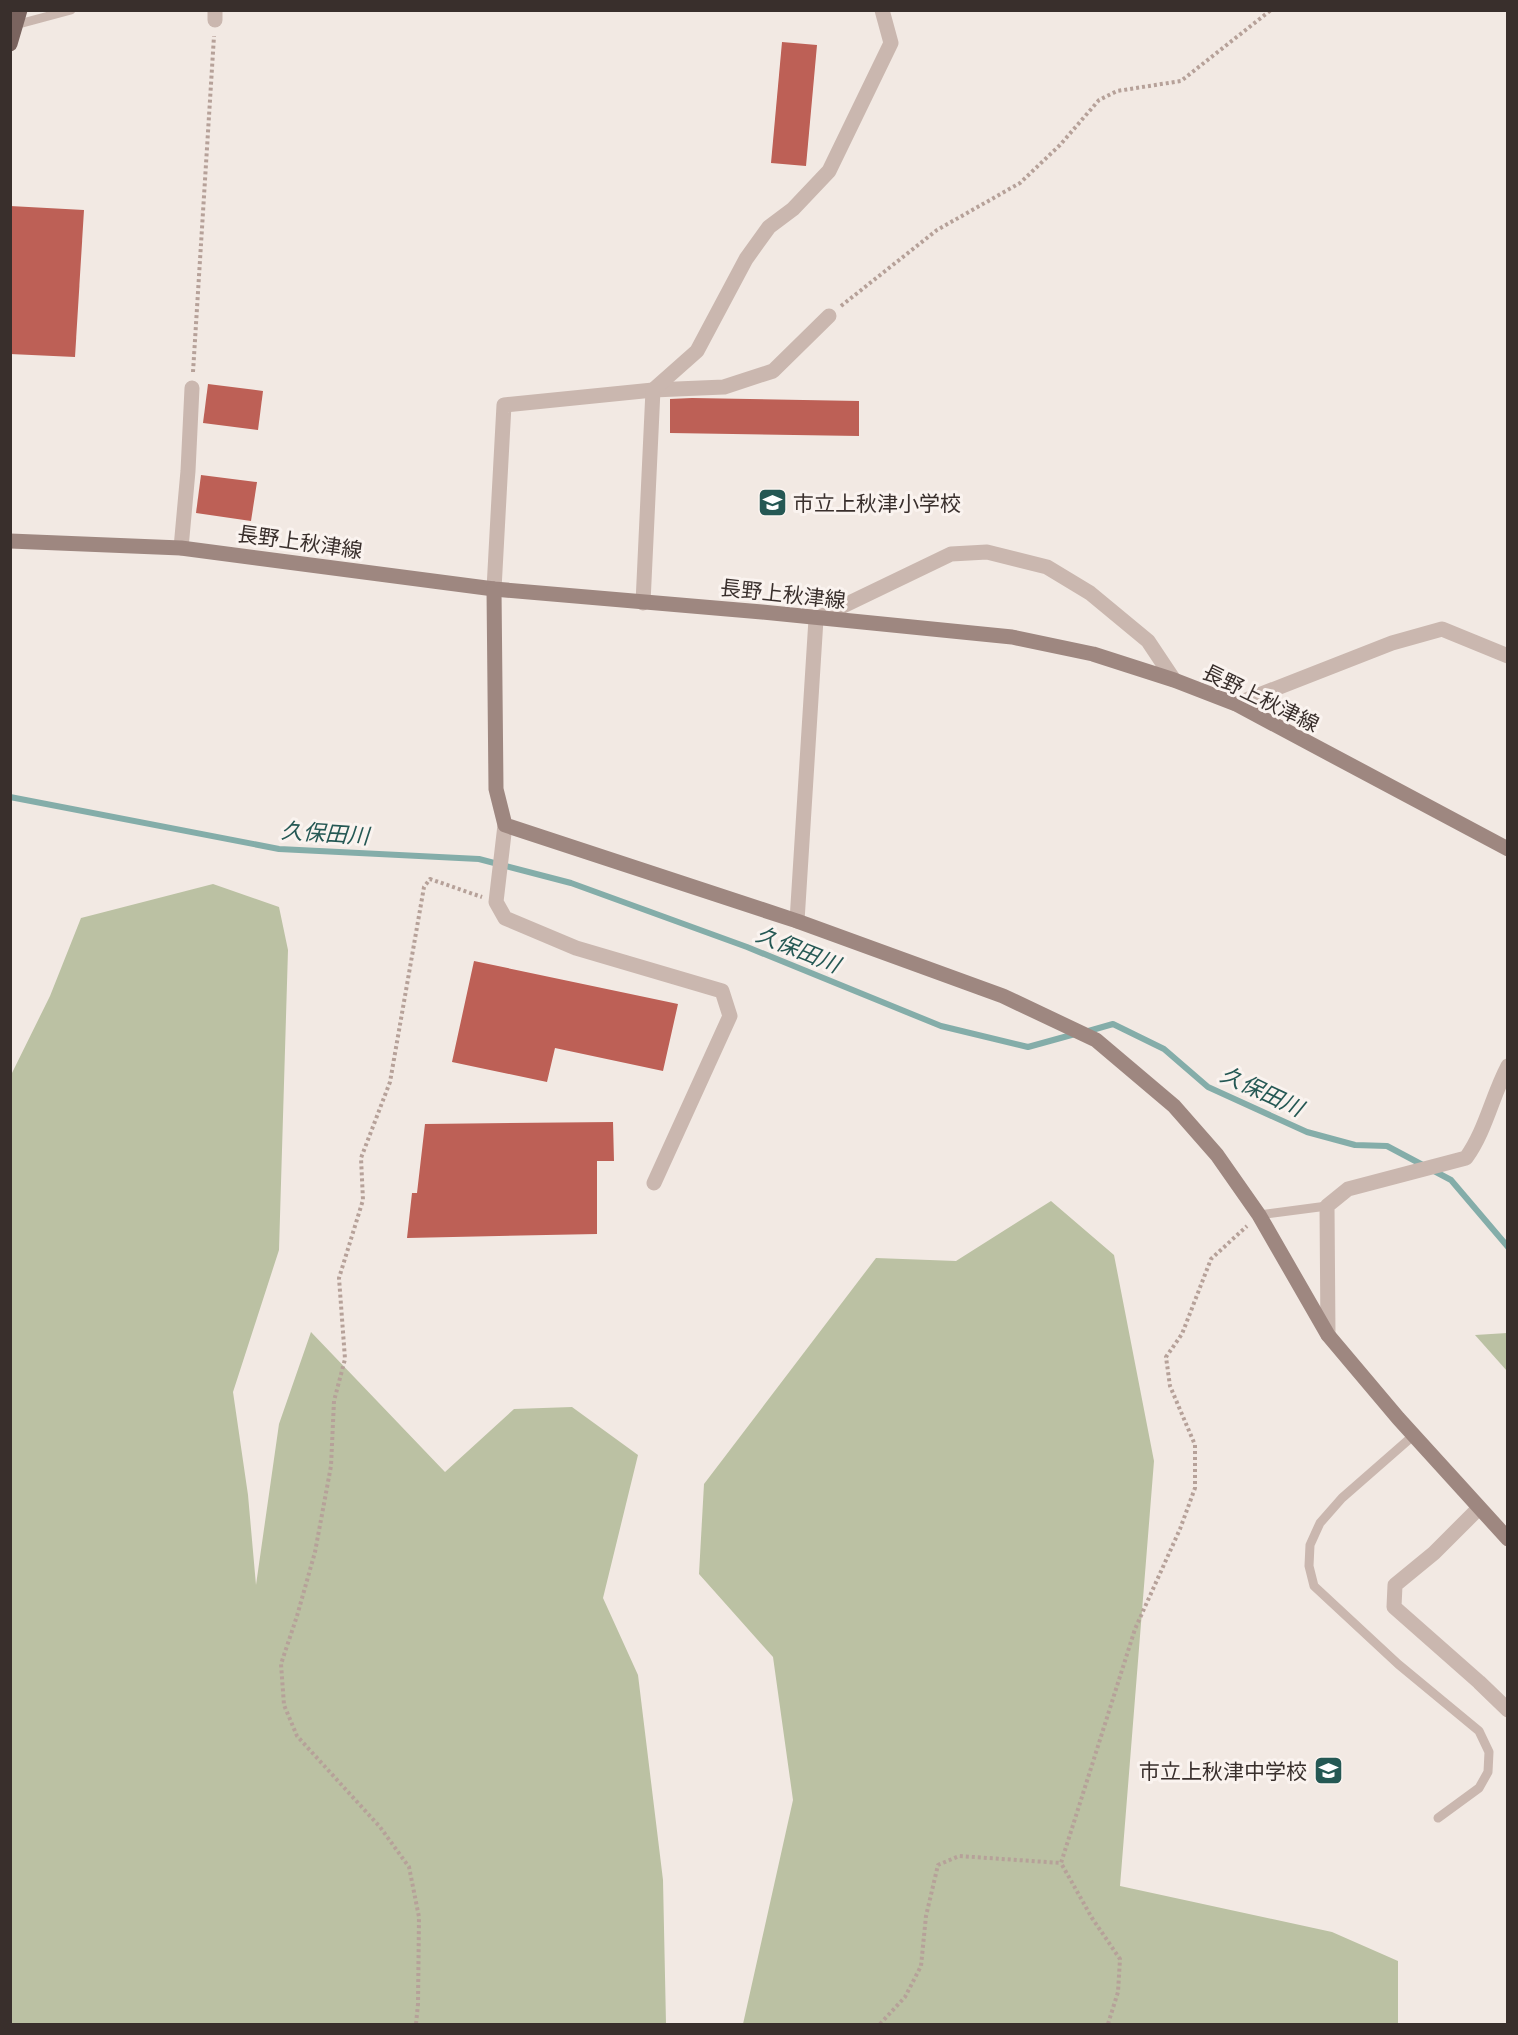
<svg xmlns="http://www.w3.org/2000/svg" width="1518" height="2035" font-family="Raleway,'Noto Sans JP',sans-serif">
  <rect width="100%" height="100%" fill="#f2e9e3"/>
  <g fill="#bbc1a3">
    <polygon points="213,884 279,907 288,950 279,1250 233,1392 248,1495 256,1585 279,1424 311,1332 445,1472 514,1409 572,1407 638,1455 603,1598 638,1675 663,1880 666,2024 11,2024 11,1075 50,996 81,918"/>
    <polygon points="1051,1201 1114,1255 1154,1461 1120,1886 1332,1932 1398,1961 1398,2024 743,2024 793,1800 773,1657 699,1574 704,1484 876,1258 956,1261"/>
    <polygon points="1507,1333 1508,1333 1507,1371 1475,1335"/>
  </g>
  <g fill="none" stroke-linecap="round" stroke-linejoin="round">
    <g stroke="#84ada9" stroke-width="6">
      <polyline points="10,797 279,849 479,859 571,883 747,947 941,1026 1028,1047 1075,1034"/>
      <polyline points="1085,1032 1113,1024 1164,1049 1208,1087 1307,1132 1355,1145 1387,1146 1451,1180 1508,1247"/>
    </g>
  </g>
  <g fill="#bd6056">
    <polygon points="782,42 817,45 806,166 771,163"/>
    <polygon points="10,206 84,210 75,357 10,354"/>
    <polygon points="208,384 263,391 258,430 203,423"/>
    <polygon points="692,398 859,401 859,436 670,433 670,399"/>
    <polygon points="201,475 257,482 251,521 196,513"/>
    <polygon points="474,961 678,1004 663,1071 555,1048 547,1082 452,1062"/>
    <polygon points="613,1122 614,1161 597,1161 597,1234 407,1238 412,1193 417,1193 425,1124"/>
  </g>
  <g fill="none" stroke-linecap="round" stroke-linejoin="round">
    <g stroke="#b6a199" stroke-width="4" stroke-dasharray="3 3" stroke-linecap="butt">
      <polyline points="841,306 937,230 1020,183 1060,145 1099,100 1117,91 1181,81 1271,10"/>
      <polyline points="193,372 214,36"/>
      <polyline points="416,2024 418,2004 419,1917 409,1867 380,1827 297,1736 284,1705 281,1664 297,1616 315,1552 331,1466 334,1401 345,1359 339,1278 363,1200 361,1158 390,1082 424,887 430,879 482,897"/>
      <polyline points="880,2024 905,1997 921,1966 926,1916 938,1865 959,1856 1061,1863"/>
      <polyline points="1108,2024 1118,1992 1120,1959 1092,1918 1061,1863 1135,1629 1180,1529 1195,1488 1195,1445 1170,1386 1166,1357 1182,1334 1211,1259 1247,1226"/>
    </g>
    <g stroke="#cab7af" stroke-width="9">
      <polyline points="15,25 71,10"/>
      <polyline points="1259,1215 1327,1206"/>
      <polyline points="1414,1435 1342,1498 1320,1523 1310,1545 1309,1566 1314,1586 1398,1664 1479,1731 1489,1752 1488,1772 1479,1788 1438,1818"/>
    </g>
    <g stroke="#cab7af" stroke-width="15">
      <polyline points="215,20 215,10"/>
      <polyline points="181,548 188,471 192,388"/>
      <polyline points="494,589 504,405 653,390 724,387 773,371 829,316"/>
      <polyline points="643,603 653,390 697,351 746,259 769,227 793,209 829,171 891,43 882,10"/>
      <polyline points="1236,704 1392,643 1442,629 1508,656"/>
      <polyline points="505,825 496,902 505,918 576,948 722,991 730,1016 654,1183"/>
      <polyline points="797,921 816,619 951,554 987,552 1047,567 1090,593 1148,641 1174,680"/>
      <path d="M1328 1335 1327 1206 1348 1189 1466 1158C1486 1130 1492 1096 1508 1066"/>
      <polyline points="1479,1508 1434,1553 1395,1585 1394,1607 1479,1682 1508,1710"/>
    </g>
    <g stroke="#9e8780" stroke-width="15">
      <polyline points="10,541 181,548 494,589 762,612 1012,637 1093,654 1174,680 1236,704 1508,849"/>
      <polyline points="494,589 496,789 505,825 797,921 1003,996 1096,1040 1174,1106 1217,1155 1259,1215 1328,1335 1398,1418 1508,1539"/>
    </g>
    <polyline stroke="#7a645f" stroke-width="15" points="10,44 20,10"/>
  </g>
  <defs>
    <symbol id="school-square" viewBox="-11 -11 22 22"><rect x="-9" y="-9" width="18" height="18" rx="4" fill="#255854" stroke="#faf3ef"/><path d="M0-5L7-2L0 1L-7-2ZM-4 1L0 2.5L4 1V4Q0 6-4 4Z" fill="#fff"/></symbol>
  </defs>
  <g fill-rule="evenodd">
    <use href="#school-square" x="756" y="486" width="33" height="33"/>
    <use href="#school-square" x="1312" y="1754" width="33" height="33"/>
  </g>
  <g text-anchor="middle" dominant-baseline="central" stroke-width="6" stroke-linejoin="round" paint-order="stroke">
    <g font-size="21" fill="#392f2c" stroke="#faf3ef" text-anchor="start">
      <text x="793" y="503">市立上秋津小学校</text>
      <text x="1307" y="1771" text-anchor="end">市立上秋津中学校</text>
    </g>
    <g font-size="21" fill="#392f2c" stroke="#faf3ef">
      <text transform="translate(300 542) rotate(8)">長野上秋津線</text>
      <text transform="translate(783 594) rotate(6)">長野上秋津線</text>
      <text transform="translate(1261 698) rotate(26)">長野上秋津線</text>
    </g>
    <g font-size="22" font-style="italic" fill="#255854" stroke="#faf3ef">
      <text transform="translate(325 833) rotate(4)">久保田川</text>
      <text transform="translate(798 949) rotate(22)">久保田川</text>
      <text transform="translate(1262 1091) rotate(25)">久保田川</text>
    </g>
  </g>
  <rect width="1518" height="2035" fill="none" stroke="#392f2c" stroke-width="24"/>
</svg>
